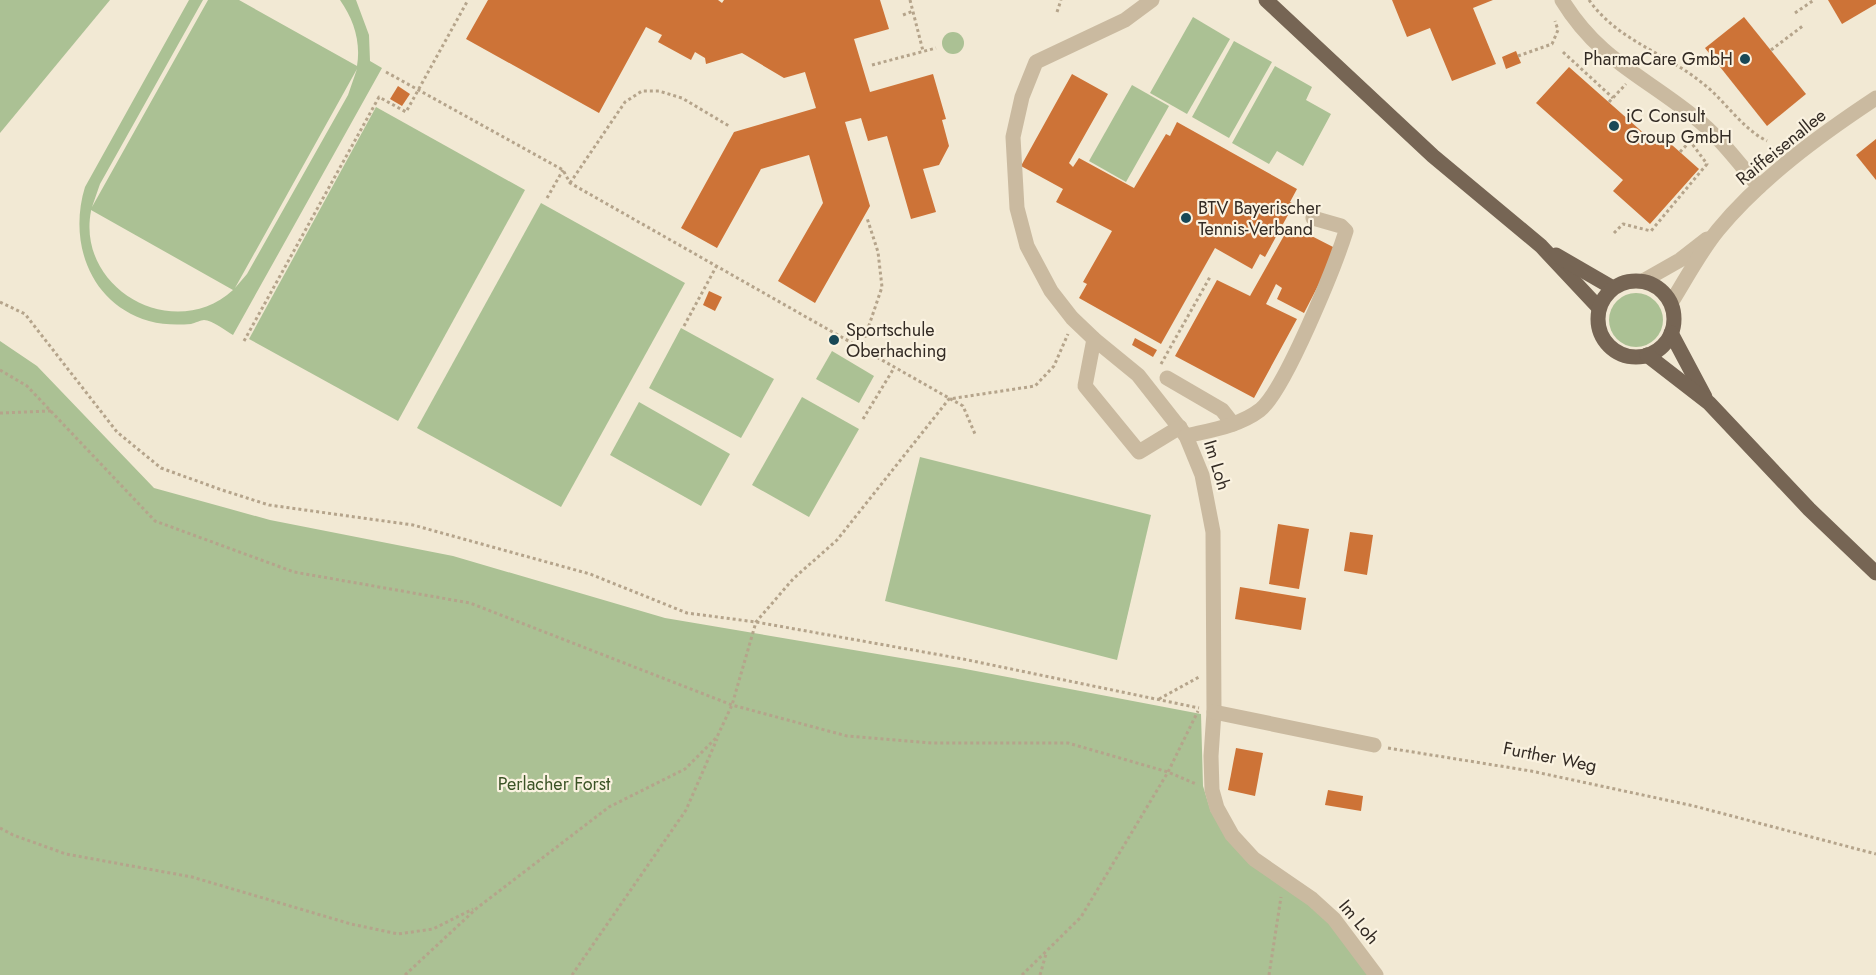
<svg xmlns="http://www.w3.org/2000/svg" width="1876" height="975" font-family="Jost,sans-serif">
  <rect width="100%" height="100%" fill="#f2e9d4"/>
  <g fill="#abc194" fill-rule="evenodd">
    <polygon points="0,0 110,0 0,133"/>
    <path d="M189 0H203L100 184 92 207 208 0H239L357 66C361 42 354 20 340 0H356L369 35 370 61 382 68 233 335C226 331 212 320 204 320 201 320 195 323 191 324 177 325 163 325 149 321 90 304 68 242 85 187ZM357 69 348 95 247 274 235 288ZM91 211V210L233 290C174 344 76 289 91 211Z"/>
    <polygon points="1193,17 1230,39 1187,114 1150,93"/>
    <circle cx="953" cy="43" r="11"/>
    <polygon points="1234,41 1272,62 1229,138 1192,117"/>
    <polygon points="1275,66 1312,87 1306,100 1331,114 1303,166 1277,151 1269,164 1232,143"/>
    <polygon points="1132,85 1169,106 1126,182 1089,161"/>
    <polygon points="376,107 525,190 398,421 249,339"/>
    <polygon points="541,203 685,283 561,507 417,428"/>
    <circle cx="1636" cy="320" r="27"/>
    <polygon points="681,328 774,379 741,438 649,388"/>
    <polygon points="0,341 37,366 154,488 270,520 453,556 665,618 960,668 1201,714 1203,786 1211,812 1331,922 1370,975 0,975"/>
    <polygon points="832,351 874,376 859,403 816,379"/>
    <polygon points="802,397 859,429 809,517 752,485"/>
    <polygon points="639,402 730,454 701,506 610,455"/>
    <polygon points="920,457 1151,515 1117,660 885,601"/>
  </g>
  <g fill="#cd7337">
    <polygon points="488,0 718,0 722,3 724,0 880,0 889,29 854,39 870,92 933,74 946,119 942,120 949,146 939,165 923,169 936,212 911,219 887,136 868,141 861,118 845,122 870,206 815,303 778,281 823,203 809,155 761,169 717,248 681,228 734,132 816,108 805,72 784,78 742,53 706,64 705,58 695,52 691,60 658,42 662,35 646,27 599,113 466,39"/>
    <polygon points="1392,0 1493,0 1473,8 1496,64 1452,81 1430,28 1407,37"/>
    <polygon points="1828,0 1876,0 1876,4 1842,24"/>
    <polygon points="1744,17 1806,94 1767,126 1705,48"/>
    <polygon points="1516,51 1521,63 1506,69 1502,57"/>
    <polygon points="1569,67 1657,145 1663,137 1699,169 1650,224 1613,191 1623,180 1536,103"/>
    <polygon points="1072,74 1108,94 1069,163 1073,167 1079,158 1134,188 1166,134 1170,136 1177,122 1297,189 1290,202 1294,204 1265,257 1260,254 1252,269 1215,248 1161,344 1079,298 1087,284 1083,282 1112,231 1056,202 1063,189 1021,166"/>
    <polygon points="398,86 410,94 402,106 390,99"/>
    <polygon points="1876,139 1876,180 1856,155"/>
    <polygon points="1290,225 1337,249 1304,313 1277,299 1282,288 1276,284 1266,304 1297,319 1254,398 1175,356 1217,280 1250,296"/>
    <polygon points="709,291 722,297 715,311 703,305"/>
    <polygon points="1135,338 1157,350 1153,357 1132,345"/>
    <polygon points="1278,524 1309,529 1299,589 1269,584"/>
    <polygon points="1350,532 1373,535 1367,575 1344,571"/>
    <polygon points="1240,587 1306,598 1301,630 1235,619"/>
    <polygon points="1236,748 1263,753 1255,796 1228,790"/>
    <polygon points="1328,790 1363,796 1361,811 1325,805"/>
  </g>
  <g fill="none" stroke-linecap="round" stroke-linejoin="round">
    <g stroke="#b5a48b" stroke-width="3" stroke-dasharray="3 3" stroke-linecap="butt">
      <polyline points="910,0 923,51"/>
      <path d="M1589 0C1617 40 1665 53 1701 82 1724 99 1741 128 1767 141"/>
      <polyline points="1057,12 1061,0"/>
      <polyline points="1795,13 1814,0"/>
      <polyline points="903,15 913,11"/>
      <polyline points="1771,50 1804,25"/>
      <polyline points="1563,52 1613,98"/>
      <polyline points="1518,56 1552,44 1558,30 1555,21"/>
      <polyline points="872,65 936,48"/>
      <polyline points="386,72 563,170 570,183 963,406 975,434"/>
      <polyline points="1609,102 1626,84"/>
      <polyline points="1680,152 1695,136"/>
      <polyline points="570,183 625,102 642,91 659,91 682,98 729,126"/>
      <polyline points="547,198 563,170"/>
      <polyline points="1614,233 1623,224 1651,231 1707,164 1690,141"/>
      <polyline points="0,302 25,314 117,432 161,468 222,490 269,505 413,525 590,574 687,613 756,622 963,659 1199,708"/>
      <polyline points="684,326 716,267"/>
      <polyline points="244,341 379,97 406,112 468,0"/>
      <polyline points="861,349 882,287 878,252 867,218"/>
      <polyline points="1161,364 1210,277"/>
      <polyline points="0,370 27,386 155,521 294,572 470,603 732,705 847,736 932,743 1068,743 1168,772 1196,784"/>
      <polyline points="0,413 51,411"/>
      <polyline points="863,419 894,368"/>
      <polyline points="1159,699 1199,677"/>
      <polyline points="1388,748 1531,771 1694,806 1876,854"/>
      <polyline points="0,828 13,835 66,854 192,877 351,924 398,934 433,929 473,909"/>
      <polyline points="405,975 477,908 609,807 685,769 717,737 732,705 756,622 793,579 837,540 949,399 1035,386 1054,366 1068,334"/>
      <polyline points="572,975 686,810 717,739"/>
      <polyline points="1022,975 1081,917 1168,772 1198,711"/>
      <polyline points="1040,975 1046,954"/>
      <polyline points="1269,975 1281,897"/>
    </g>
    <g stroke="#cabaa0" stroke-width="15">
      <polyline points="1152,0 1125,20 1036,62 1022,97 1013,137 1017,208 1027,246 1051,291 1072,318 1094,339 1138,375 1186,436 1202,475 1213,532 1214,712 1211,756 1212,790 1217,808 1232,835 1254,859 1312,899 1334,919 1376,975"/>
      <path d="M1562 0C1598 59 1642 75 1693 116 1719 136 1738 162 1759 187"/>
      <polyline points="1643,281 1680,260 1707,239"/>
      <path d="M1671 303C1686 279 1700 252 1718 230 1761 178 1820 135 1876 98"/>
      <polyline points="1094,339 1085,386 1139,452 1180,427"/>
      <polyline points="1167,378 1222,410 1233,424"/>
      <path d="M1186 436C1211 430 1239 426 1260 410 1285 390 1335 266 1346 231L1341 226 1313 218"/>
      <polyline points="1214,712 1374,745"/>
    </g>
    <g stroke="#766554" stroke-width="15">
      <polyline points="1266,0 1433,156 1541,246 1599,308"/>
      <polyline points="1556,255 1613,288"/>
      <circle cx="1636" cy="319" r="38"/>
      <polyline points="1671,333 1705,397"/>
      <polyline points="1647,355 1709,403 1809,509 1876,573"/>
    </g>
  </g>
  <g fill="#184856" stroke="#faf2e0" stroke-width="2">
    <circle cx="1745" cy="59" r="6"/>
    <circle cx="1614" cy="126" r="6"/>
    <circle cx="1186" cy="218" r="6"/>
    <circle cx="834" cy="340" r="6"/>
  </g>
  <g text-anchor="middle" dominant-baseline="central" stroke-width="4.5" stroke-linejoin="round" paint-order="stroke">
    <g font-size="18" fill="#332b24" stroke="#faf2e0" text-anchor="start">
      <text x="1733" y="59" text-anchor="end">PharmaCare GmbH</text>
      <text x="1626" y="116">iC Consult<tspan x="1626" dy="21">Group GmbH</tspan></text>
      <text x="1198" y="208">BTV Bayerischer<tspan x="1198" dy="21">Tennis-Verband</tspan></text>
      <text x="846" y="330">Sportschule<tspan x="846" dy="21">Oberhaching</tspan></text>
    </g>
    <g font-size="18" fill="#332b24" stroke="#faf2e0">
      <text transform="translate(1781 147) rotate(-39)">Raiffeisenallee</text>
      <text transform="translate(1217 465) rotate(73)">Im Loh</text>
      <text transform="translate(1550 757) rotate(11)">Further Weg</text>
      <text transform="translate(1359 922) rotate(50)">Im Loh</text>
    </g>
    <g font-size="18" fill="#3b5326" stroke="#faf2e0">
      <text x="554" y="784">Perlacher Forst</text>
    </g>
  </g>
</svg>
